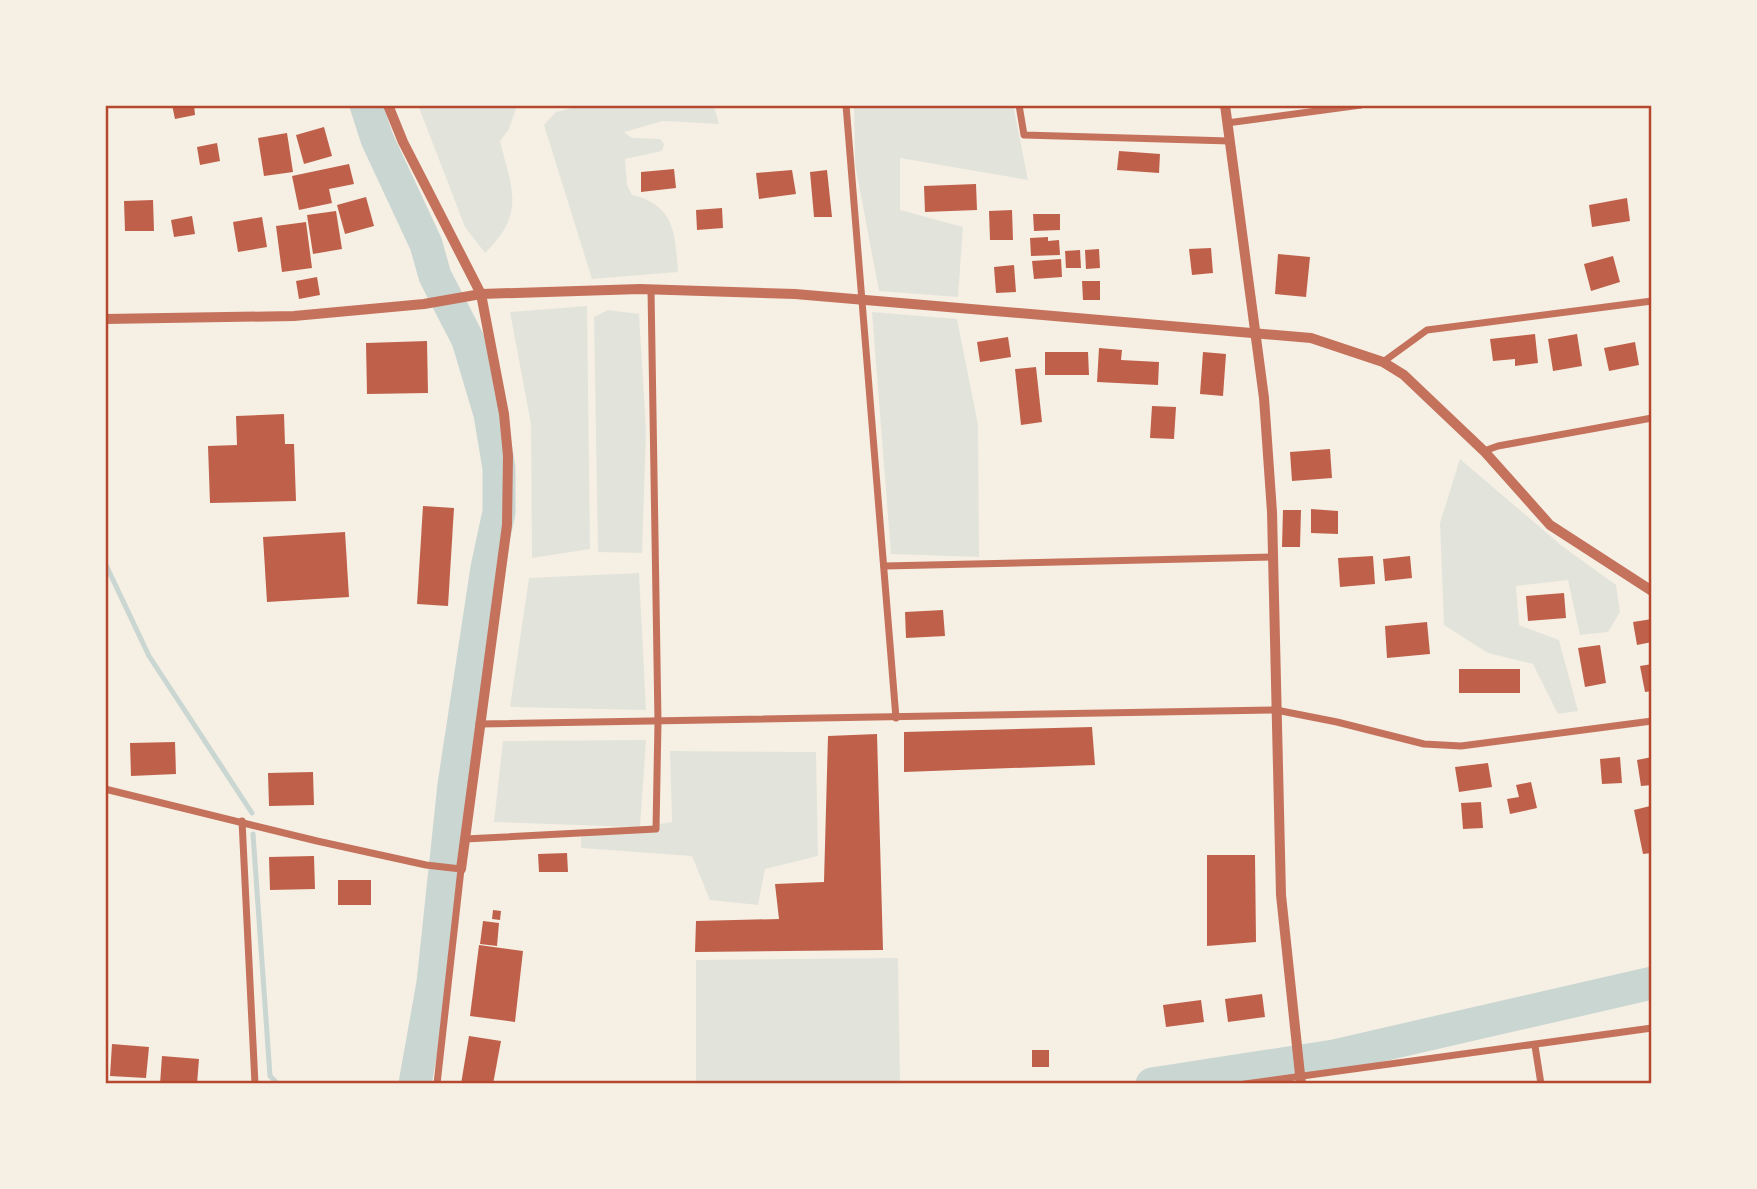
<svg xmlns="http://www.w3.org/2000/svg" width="1757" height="1189" font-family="Montserrat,sans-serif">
  <rect width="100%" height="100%" fill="#f6efe4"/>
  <g fill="#e2e4dc">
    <path d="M418 105H517L509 129 500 141C512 191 526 213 485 253L465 227Z"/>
    <path d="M584 105 714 107 719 124 663 121 624 132 632 138 660 139 664 144 662 151 625 159 627 185 632 195C675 205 675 233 678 272L592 279 544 125 556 112Z"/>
    <polygon points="854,105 1013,105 1028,180 900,158 900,210 963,227 958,297 879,291 855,164"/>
    <polygon points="587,306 590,549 532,558 531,424 510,312"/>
    <polygon points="608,310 639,314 646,430 642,553 598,552 594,317"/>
    <polygon points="872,312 957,319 978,425 979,557 891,554"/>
    <polygon points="1460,459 1562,546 1616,585 1620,612 1608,632 1580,635 1568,580 1516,586 1519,625 1559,640 1578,711 1558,714 1533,664 1488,653 1444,625 1440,523"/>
    <polygon points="639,573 646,710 510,707 529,578"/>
    <polygon points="646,740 640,827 672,822 670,751 816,752 818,856 765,869 758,905 710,900 692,856 581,848 581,837 632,827 494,822 503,741"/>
    <polygon points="898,958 900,1084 696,1084 696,960"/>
  </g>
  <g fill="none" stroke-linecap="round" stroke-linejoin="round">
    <g stroke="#c9d6d2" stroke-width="5">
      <polyline points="105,563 149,656 252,813"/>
      <polyline points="253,834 270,1076 278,1084"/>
    </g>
    <g stroke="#c9d6d2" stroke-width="33">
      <polyline points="366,105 377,139 426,244 435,276 468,340 490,414 499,468 499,512 487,568 454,785 433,983 415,1084"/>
      <polyline points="1152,1084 1334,1056 1652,983"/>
    </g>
  </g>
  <g fill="#bf614a">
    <polygon points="172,105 194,105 195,115 175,119"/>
    <polygon points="324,127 332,156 304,164 296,135"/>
    <polygon points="287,133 293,172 264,176 258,138"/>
    <polygon points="217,143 220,161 200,165 197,147"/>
    <polygon points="1119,151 1160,154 1159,173 1117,170"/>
    <polygon points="349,164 354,184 329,189 332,203 299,210 292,176"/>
    <polygon points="674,169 676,188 641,192 641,172"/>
    <polygon points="792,170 796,194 759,199 756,173"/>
    <polygon points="827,170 832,217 814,217 810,172"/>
    <polygon points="976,184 977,210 925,212 924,186"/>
    <polygon points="366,197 374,226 345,234 337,205"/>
    <polygon points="1627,198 1630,221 1592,227 1589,205"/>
    <polygon points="153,200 154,231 125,231 124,201"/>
    <polygon points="722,208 723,228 697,230 696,210"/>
    <polygon points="1012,210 1013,240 990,240 989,211"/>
    <polygon points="336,211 342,249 313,254 307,215"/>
    <polygon points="1033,214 1060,214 1060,230 1034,231"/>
    <polygon points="192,216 195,234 174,237 171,220"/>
    <polygon points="262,217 267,247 238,252 233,222"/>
    <polygon points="306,222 312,268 282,272 276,226"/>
    <polygon points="1048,237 1048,241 1059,240 1060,255 1031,256 1030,238"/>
    <polygon points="1211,248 1213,273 1192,275 1189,249"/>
    <polygon points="1099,249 1100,268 1086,269 1085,250"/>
    <polygon points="1080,250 1081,268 1066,268 1065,251"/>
    <polygon points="1278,254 1310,257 1306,297 1275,294"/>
    <polygon points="1613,256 1620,282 1591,291 1584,264"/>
    <polygon points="1061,259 1062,277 1034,279 1032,261"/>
    <polygon points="1014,265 1016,292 996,293 994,267"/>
    <polygon points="317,277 320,295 299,299 296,281"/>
    <polygon points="1082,281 1100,281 1100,300 1083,300"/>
    <polygon points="1535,334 1538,363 1515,366 1515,359 1493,361 1490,339"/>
    <polygon points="1577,334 1582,366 1553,371 1548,339"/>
    <polygon points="1008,337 1011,357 980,362 977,342"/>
    <polygon points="427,341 428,393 367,394 366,343"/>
    <polygon points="1635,342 1639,365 1609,371 1604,348"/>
    <polygon points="1099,348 1122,350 1121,360 1159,362 1158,385 1097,382"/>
    <polygon points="1045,352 1088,352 1089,375 1045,375"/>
    <polygon points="1203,352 1226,354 1223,396 1200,394"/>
    <polygon points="1036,367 1042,422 1021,425 1015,369"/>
    <polygon points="1152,406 1176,407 1174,439 1150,438"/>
    <polygon points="284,414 285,444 294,444 296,501 210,503 208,446 237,445 236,416"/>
    <polygon points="1330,449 1332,478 1292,481 1290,452"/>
    <polygon points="423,506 454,508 448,606 417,604"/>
    <polygon points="1311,509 1338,511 1338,534 1311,533"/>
    <polygon points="1283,510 1301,510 1300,547 1282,547"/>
    <polygon points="345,532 349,597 267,602 263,537"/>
    <polygon points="1373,556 1375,584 1340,587 1338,558"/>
    <polygon points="1410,556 1412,578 1385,581 1383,559"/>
    <polygon points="1564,593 1566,618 1528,621 1526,596"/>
    <polygon points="943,610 945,636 906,638 905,612"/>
    <polygon points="1652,619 1652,642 1637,645 1633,622"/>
    <polygon points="1427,622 1430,654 1387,658 1385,626"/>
    <polygon points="1600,645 1606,683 1585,687 1578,648"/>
    <polygon points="1652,664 1652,691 1645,692 1640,666"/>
    <rect x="1459" y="669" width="61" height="24"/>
    <polygon points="1092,727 1095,765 904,772 904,732"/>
    <polygon points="877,734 883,950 695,952 696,921 779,919 775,884 824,882 828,736"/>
    <polygon points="175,742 176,774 131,776 130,743"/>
    <polygon points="1620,757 1622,783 1602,784 1600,759"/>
    <polygon points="1652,757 1652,785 1641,786 1637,760"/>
    <polygon points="1488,763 1492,787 1459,792 1455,767"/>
    <polygon points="313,772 314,805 269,806 268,773"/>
    <polygon points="1531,782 1537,808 1510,814 1507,799 1519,797 1516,785"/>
    <polygon points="1481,802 1483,828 1463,829 1461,803"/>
    <polygon points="1650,806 1652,853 1643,854 1634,810"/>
    <polygon points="567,853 568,872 539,872 538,854"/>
    <polygon points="1207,855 1255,855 1256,942 1207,946"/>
    <polygon points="314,856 315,889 270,890 269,857"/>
    <rect x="338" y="880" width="33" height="25"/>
    <polygon points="493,910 501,911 500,920 492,919"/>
    <polygon points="483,921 499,923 497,946 480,944"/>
    <polygon points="479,945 523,951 515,1022 470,1016"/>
    <polygon points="1262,994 1265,1017 1228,1022 1225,999"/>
    <polygon points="1201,1000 1204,1022 1166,1027 1163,1005"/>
    <polygon points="469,1036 501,1041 493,1084 461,1084"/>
    <polygon points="112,1044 149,1047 146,1078 110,1076"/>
    <rect x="1032" y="1050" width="17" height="17"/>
    <polygon points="162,1056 199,1059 197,1084 160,1084"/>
  </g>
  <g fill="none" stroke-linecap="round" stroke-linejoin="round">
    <g stroke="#c5725c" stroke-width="7">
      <polyline points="846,105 896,718"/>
      <polyline points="1019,105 1024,135 1230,141"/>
      <polyline points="1227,123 1361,105"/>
      <polyline points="1383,362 1427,330 1652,301"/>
      <polyline points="1484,451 1498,446 1652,418"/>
      <polyline points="884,566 1273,557"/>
      <polyline points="479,724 1276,710 1337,722 1424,744 1461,746 1652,721"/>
      <polyline points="105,789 317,841 426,865 461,869 437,1084"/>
      <polyline points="242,821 255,1084"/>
      <polyline points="465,839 656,829 658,722 651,289"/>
      <polyline points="1535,1046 1541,1084"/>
      <polyline points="1245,1084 1652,1028"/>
    </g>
    <g stroke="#c5725c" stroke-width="10">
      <polyline points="388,105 403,142 481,294 504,414 508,456 507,525 461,869"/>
      <polyline points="1225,105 1264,398 1272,512 1281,895 1301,1084"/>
      <polyline points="105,319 294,316 424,304 481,294 640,289 795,294 1311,338 1383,362 1404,375 1484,451 1550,525 1652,591"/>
    </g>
  </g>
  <rect width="1757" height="1189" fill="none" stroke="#f6efe4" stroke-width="214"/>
  <rect x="107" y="107" width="1543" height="975" fill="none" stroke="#b5482f" stroke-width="2.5"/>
</svg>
